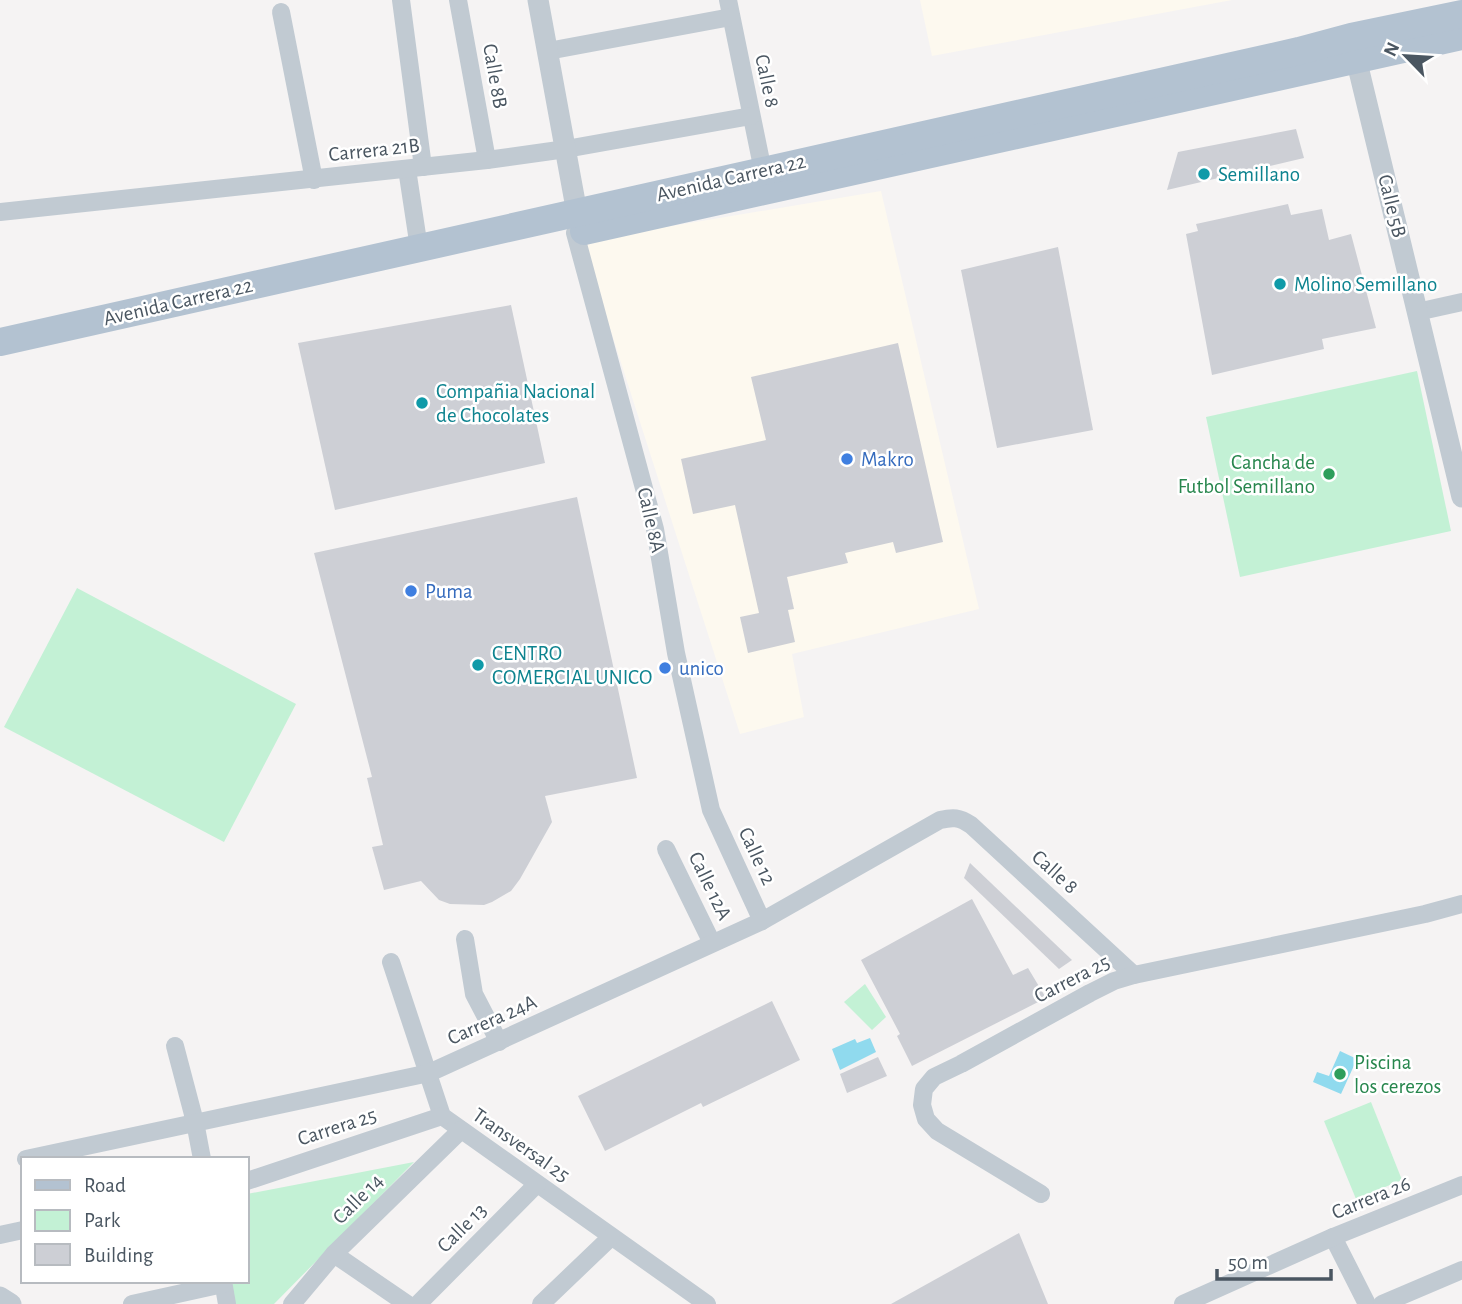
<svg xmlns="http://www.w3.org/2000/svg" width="1462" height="1304" font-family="'Alegreya Sans',sans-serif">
  <rect width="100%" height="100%" fill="#f5f3f3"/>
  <g fill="#fdf9ef">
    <polygon points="920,0 1232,0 932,56"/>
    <polygon points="881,191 979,609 792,654 804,717 740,734 582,241"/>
  </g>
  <g fill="#c3f1d5">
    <polygon points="1417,371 1451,531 1240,577 1206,417"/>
    <polygon points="77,588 296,704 224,842 4,727"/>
    <polygon points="865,984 886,1017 872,1030 844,1002"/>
    <polygon points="1371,1102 1402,1180 1356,1199 1324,1121"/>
    <polygon points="414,1162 274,1304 233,1304 229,1281 247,1281 247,1194"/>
  </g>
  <g fill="#90daee">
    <polygon points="870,1038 876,1052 840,1070 832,1049 855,1039 857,1043"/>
    <polygon points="1340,1051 1357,1059 1341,1094 1313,1082 1317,1072 1329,1076"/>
  </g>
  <g fill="#cdcfd5">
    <polygon points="1296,129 1304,158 1167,190 1178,152"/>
    <polygon points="1288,204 1291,215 1322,209 1329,240 1351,234 1376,328 1322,339 1324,349 1212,375 1186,234 1198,231 1196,224"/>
    <polygon points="1058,247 1093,430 997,448 961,270"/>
    <polygon points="511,305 545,463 335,510 298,343"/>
    <polygon points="898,343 943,542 896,553 893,542 845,553 848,563 787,577 794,609 788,610 795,642 748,653 740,617 759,613 735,505 693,514 681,459 766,440 751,377"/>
    <polygon points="577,497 637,778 545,796 552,822 520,879 511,891 492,902 484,905 450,904 439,900 421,881 384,890 372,847 383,845 367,778 372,777 314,553"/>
    <polygon points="970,863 1072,960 1059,969 964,878"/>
    <polygon points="972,899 1013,975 1028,968 1046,998 912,1066 897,1036 900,1034 861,960"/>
    <polygon points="772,1001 800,1060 703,1107 701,1103 605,1151 578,1096"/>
    <polygon points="878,1057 887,1076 847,1093 840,1074"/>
    <polygon points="1019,1233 1048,1304 891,1304"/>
  </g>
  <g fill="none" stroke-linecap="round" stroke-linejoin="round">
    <g stroke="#c1cad2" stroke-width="18">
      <polyline points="401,0 423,167"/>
      <polyline points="458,0 487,160"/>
      <polyline points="728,0 763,171"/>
      <polyline points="281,12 314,180"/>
      <polyline points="548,51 731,17"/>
      <polyline points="407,169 419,248"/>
      <polyline points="0,212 487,160 566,149 751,116"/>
      <polyline points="575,233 655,529 676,653 711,810 762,921"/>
      <polyline points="1417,312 1462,302"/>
      <polyline points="666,849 712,943"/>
      <polyline points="465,939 474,994 499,1042"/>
      <polyline points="391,962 442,1116 707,1304"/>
      <polyline points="175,1046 195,1122 202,1159"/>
      <path d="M26 1159 429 1073 762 921 940 820C953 817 959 817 971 825L1134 975"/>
      <polyline points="247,1181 442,1116"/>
      <polyline points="1041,1194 937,1131 926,1119 922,1105 924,1089 934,1077 961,1064 1090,993 1114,981 1134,975 1425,914 1462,904"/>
      <polyline points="0,1235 23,1230"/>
      <polyline points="1333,1237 1367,1304"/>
      <polyline points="334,1254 407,1304"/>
      <polyline points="223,1281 227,1304"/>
      <polyline points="132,1304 223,1284"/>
      <polyline points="292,1304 334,1254 461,1130"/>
      <polyline points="418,1304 537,1184"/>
      <polyline points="541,1304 611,1237"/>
      <polyline points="1183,1304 1333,1237 1462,1185"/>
      <polyline points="1382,1304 1462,1270"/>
    </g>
    <g stroke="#c1cad2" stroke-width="21">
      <polyline points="538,0 577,213"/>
      <polyline points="1353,46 1462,497"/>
      <polyline points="0,1297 11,1304"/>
    </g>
    <g stroke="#b3c2d1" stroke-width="28">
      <polyline points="584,231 1462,36"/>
      <polyline points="0,342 1299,51 1351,37 1462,14"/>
    </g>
  </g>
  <g fill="#0f9aa8" stroke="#fff" stroke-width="2.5">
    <circle cx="1204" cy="174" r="7"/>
    <circle cx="1280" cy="284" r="7"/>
    <circle cx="422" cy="403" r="7"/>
    <circle cx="478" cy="665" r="7"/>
  </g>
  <g fill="#3f7fe0" stroke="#fff" stroke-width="2.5">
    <circle cx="847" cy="459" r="7"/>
    <circle cx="411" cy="591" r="7"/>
    <circle cx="665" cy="668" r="7"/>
  </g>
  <g fill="#2e9e5b" stroke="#fff" stroke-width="2.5">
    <circle cx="1329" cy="474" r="7"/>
    <circle cx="1340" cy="1074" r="7"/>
  </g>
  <g text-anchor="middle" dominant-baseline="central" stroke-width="5" stroke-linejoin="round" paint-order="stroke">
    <g font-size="21" fill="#4a5661" stroke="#fff">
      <text transform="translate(495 76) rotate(80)">Calle 8B</text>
      <text transform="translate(767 81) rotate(78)">Calle 8</text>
      <text transform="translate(374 150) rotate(-6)">Carrera 21B</text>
      <text transform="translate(731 178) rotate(-13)">Avenida Carrera 22</text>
      <text transform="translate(1392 206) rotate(76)">Calle 5B</text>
      <text transform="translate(178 302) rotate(-13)">Avenida Carrera 22</text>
      <text transform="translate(651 520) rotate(77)">Calle 8A</text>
      <text transform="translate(757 856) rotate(65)">Calle 12</text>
      <text transform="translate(1055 872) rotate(42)">Calle 8</text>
      <text transform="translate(710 886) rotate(64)">Calle 12A</text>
      <text transform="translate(1072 979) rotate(-27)">Carrera 25</text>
      <text transform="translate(492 1020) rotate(-24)">Carrera 24A</text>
      <text transform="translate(337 1127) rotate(-18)">Carrera 25</text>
      <text transform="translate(521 1145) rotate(35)">Transversal 25</text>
      <text transform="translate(1371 1198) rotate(-22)">Carrera 26</text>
      <text transform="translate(358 1199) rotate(-45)">Calle 14</text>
      <text transform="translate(462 1228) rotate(-45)">Calle 13</text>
    </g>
    <g font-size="21" fill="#0d838f" stroke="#fff" text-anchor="start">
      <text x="1218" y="174">Semillano</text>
      <text x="1294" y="284">Molino Semillano</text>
      <text x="436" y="391">Compañia Nacional<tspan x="436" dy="24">de Chocolates</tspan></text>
      <text x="492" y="653">CENTRO<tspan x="492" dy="24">COMERCIAL UNICO</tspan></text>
    </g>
    <g font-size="21" fill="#366cbe" stroke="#fff" text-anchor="start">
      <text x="861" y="459">Makro</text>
      <text x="425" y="591">Puma</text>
      <text x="679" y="668">unico</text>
    </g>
    <g font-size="21" fill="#27864d" stroke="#fff" text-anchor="end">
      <text x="1315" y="462">Cancha de<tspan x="1315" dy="24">Futbol Semillano</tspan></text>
      <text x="1354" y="1062" text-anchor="start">Piscina<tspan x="1354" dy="24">los cerezos</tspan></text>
    </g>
  </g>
  <rect x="21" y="1157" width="228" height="126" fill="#ffffff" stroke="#b7bbc0" stroke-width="2"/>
  <rect x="35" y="1180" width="35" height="10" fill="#b3c2d1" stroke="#b7bbc0" stroke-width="2"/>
  <text x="84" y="1192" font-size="21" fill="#4a5661">Road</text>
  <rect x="35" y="1210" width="35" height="21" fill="#c3f1d5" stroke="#b7bbc0" stroke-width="2"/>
  <text x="84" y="1227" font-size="21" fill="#4a5661">Park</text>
  <rect x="35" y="1244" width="35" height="21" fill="#cdcfd5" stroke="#b7bbc0" stroke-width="2"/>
  <text x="84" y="1262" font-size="21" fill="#4a5661">Building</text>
  <g transform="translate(1406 56) rotate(295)" stroke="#ffffff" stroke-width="5" paint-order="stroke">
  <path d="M0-5L12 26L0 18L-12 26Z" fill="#4a5661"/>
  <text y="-10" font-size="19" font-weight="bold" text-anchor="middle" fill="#4a5661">N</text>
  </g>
  <path d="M1217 1269v10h114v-10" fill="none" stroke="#4a5661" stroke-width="3.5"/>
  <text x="1228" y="1269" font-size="21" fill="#4a5661" stroke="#ffffff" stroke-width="5" paint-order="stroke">50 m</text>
</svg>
